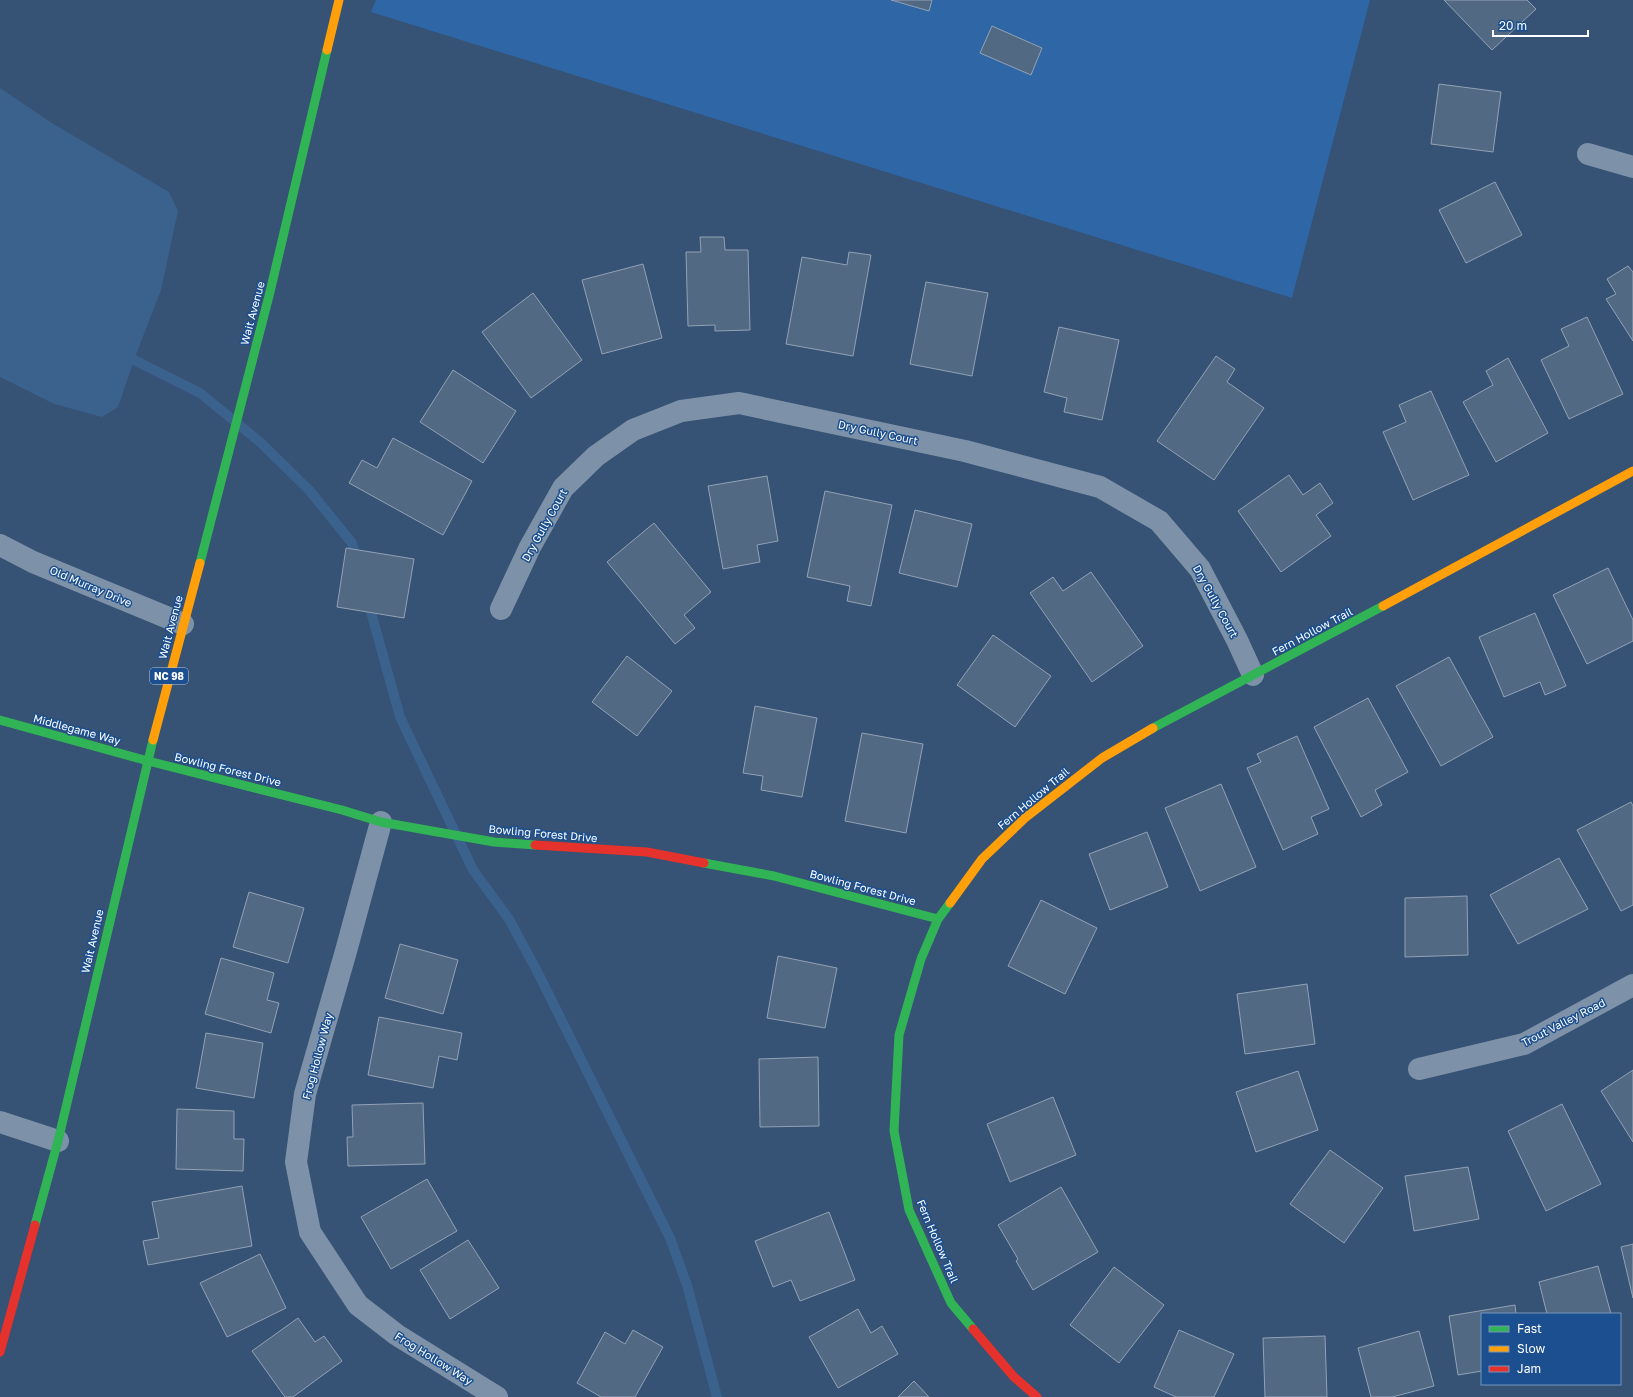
<svg xmlns="http://www.w3.org/2000/svg" width="1633" height="1397" font-family="'Golos Text',sans-serif">
  <rect width="100%" height="100%" fill="#365274"/>
  <polygon fill="#2f66a5" points="376,0 1370,0 1292,298 371,12"/>
  <polygon fill="#3b618d" points="0,88 52,123 169,192 178,211 161,290 134,360 118,407 102,417 54,404 0,377"/>
  <g fill="none" stroke-linecap="round" stroke-linejoin="round">
    <g stroke="#3b618d" stroke-width="10">
      <polyline points="134,360 200,393 260,442 309,490 352,543 357,562"/>
      <polyline points="368,601 400,717 473,870 509,919 537,971 670,1238 687,1285 717,1397"/>
    </g>
  </g>
  <g fill="#526984" stroke="#92a2b6">
    <polygon points="891,0 932,0 929,11"/>
    <polygon points="1444,0 1527,0 1536,9 1492,50"/>
    <polygon points="992,26 1042,48 1031,75 980,53"/>
    <polygon points="1439,84 1501,92 1493,152 1431,144"/>
    <polygon points="1495,182 1522,235 1466,263 1439,210"/>
    <polygon points="700,237 724,237 725,250 748,250 750,330 715,331 715,325 688,326 686,252 701,252"/>
    <polygon points="849,252 871,255 853,356 786,344 802,257 847,265"/>
    <polygon points="643,264 662,338 602,354 582,280"/>
    <polygon points="1628,266 1633,272 1633,341 1606,299 1616,294 1607,279"/>
    <polygon points="926,282 988,293 972,376 910,364"/>
    <polygon points="533,293 582,360 531,398 482,332"/>
    <polygon points="1587,317 1623,394 1569,419 1541,360 1569,346 1561,329"/>
    <polygon points="1059,327 1119,340 1102,420 1064,412 1067,398 1044,392"/>
    <polygon points="1216,356 1235,369 1227,382 1264,408 1214,480 1157,441"/>
    <polygon points="1508,358 1548,433 1496,462 1463,402 1493,385 1486,371"/>
    <polygon points="453,370 516,411 483,463 420,422"/>
    <polygon points="1431,391 1469,475 1413,500 1383,432 1406,422 1399,405"/>
    <polygon points="393,438 472,481 443,535 349,483 362,460 377,468"/>
    <polygon points="1289,475 1303,495 1320,483 1333,503 1316,515 1331,536 1281,572 1238,511"/>
    <polygon points="767,476 778,541 757,545 760,562 723,569 708,486"/>
    <polygon points="825,491 892,505 871,606 847,601 850,586 807,577"/>
    <polygon points="915,510 972,524 957,587 899,573"/>
    <polygon points="654,523 711,592 684,615 695,628 675,644 607,562"/>
    <polygon points="346,548 414,559 404,618 337,607"/>
    <polygon points="1608,568 1633,620 1633,641 1587,664 1553,595"/>
    <polygon points="1091,572 1143,646 1092,682 1030,593 1053,577 1063,591"/>
    <polygon points="1535,613 1566,686 1545,695 1540,682 1504,697 1479,637"/>
    <polygon points="993,635 1051,676 1015,727 957,685"/>
    <polygon points="627,656 672,691 637,736 592,702"/>
    <polygon points="1449,657 1493,737 1441,766 1396,686"/>
    <polygon points="1368,698 1408,772 1375,790 1382,805 1361,817 1314,727"/>
    <polygon points="755,706 817,718 802,797 761,790 763,776 743,773"/>
    <polygon points="862,733 923,744 906,833 845,821"/>
    <polygon points="1297,736 1329,809 1311,817 1318,834 1283,850 1247,768 1261,762 1257,754"/>
    <polygon points="1221,784 1256,867 1200,891 1165,808"/>
    <polygon points="1631,802 1633,806 1633,905 1621,911 1577,830"/>
    <polygon points="1147,832 1168,887 1110,910 1089,854"/>
    <polygon points="1559,858 1588,909 1518,944 1490,895"/>
    <polygon points="249,892 304,908 288,963 233,947"/>
    <polygon points="1467,896 1468,955 1405,957 1405,898"/>
    <polygon points="1041,900 1097,928 1065,994 1008,966"/>
    <polygon points="400,944 458,960 443,1014 385,998"/>
    <polygon points="778,956 837,968 825,1028 767,1018"/>
    <polygon points="221,958 274,973 267,1000 279,1003 271,1033 205,1014"/>
    <polygon points="1307,984 1315,1044 1245,1054 1237,994"/>
    <polygon points="379,1017 462,1033 457,1060 439,1056 433,1088 368,1075"/>
    <polygon points="206,1033 263,1043 254,1098 196,1088"/>
    <polygon points="818,1057 819,1126 760,1127 759,1059"/>
    <polygon points="1633,1070 1633,1142 1601,1091"/>
    <polygon points="1298,1071 1318,1130 1256,1152 1236,1092"/>
    <polygon points="1053,1097 1076,1155 1010,1182 987,1124"/>
    <polygon points="423,1103 425,1164 348,1166 347,1137 353,1137 352,1105"/>
    <polygon points="1562,1104 1601,1184 1546,1211 1508,1131"/>
    <polygon points="177,1109 234,1111 234,1139 244,1139 243,1171 176,1169"/>
    <polygon points="1330,1150 1383,1188 1344,1243 1290,1204"/>
    <polygon points="1468,1167 1479,1219 1414,1231 1405,1176"/>
    <polygon points="427,1179 457,1231 391,1269 361,1217"/>
    <polygon points="242,1186 252,1246 148,1265 143,1241 159,1238 152,1202"/>
    <polygon points="1061,1187 1098,1252 1033,1290 1016,1261 1018,1259 998,1225"/>
    <polygon points="829,1212 855,1280 800,1301 791,1280 773,1287 755,1241"/>
    <polygon points="468,1240 499,1288 450,1319 420,1270"/>
    <polygon points="1633,1244 1633,1298 1621,1247"/>
    <polygon points="260,1254 286,1308 227,1337 200,1283"/>
    <polygon points="1598,1266 1611,1314 1547,1314 1539,1282"/>
    <polygon points="1114,1267 1164,1305 1119,1363 1070,1325"/>
    <polygon points="1515,1305 1516,1314 1482,1314 1482,1371 1458,1375 1449,1316"/>
    <polygon points="858,1309 871,1333 882,1326 898,1354 838,1388 809,1337"/>
    <polygon points="298,1318 315,1342 324,1336 342,1361 293,1397 285,1397 252,1351"/>
    <polygon points="633,1330 663,1347 635,1397 601,1397 577,1383 605,1332 625,1344"/>
    <polygon points="1179,1330 1234,1354 1214,1397 1176,1397 1154,1387"/>
    <polygon points="1419,1331 1434,1386 1392,1397 1371,1397 1358,1348"/>
    <polygon points="1325,1336 1327,1397 1265,1397 1263,1338"/>
    <polygon points="914,1381 929,1397 898,1397"/>
  </g>
  <g fill="none" stroke-linecap="round" stroke-linejoin="round">
    <g stroke="#7d92a8" stroke-width="22">
      <polyline points="1588,154 1633,167"/>
      <polyline points="0,545 33,562 183,624"/>
      <polyline points="501,609 530,547 563,488 596,456 633,430 681,411 739,403 965,451 1100,487 1159,521 1200,569 1237,640 1253,675"/>
      <polyline points="381,822 346,951 305,1094 296,1162 310,1232 358,1305 397,1335 497,1397"/>
      <polyline points="1419,1069 1524,1044 1633,985"/>
      <polyline points="0,1122 58,1141"/>
    </g>
    <g stroke="#30b455" stroke-width="9">
      <polyline points="200,563 270,292 327,50"/>
      <polyline points="0,720 148,761 342,810 381,822 494,842 535,845"/>
      <polyline points="1153,728 1383,606"/>
      <polyline points="704,863 774,876 938,919"/>
      <polyline points="950,903 938,919 921,959 899,1035 894,1131 909,1210 951,1303 973,1329"/>
      <polyline points="35,1225 58,1141 153,740"/>
    </g>
    <g stroke="#ff9f0a" stroke-width="9">
      <polyline points="327,50 339,0"/>
      <polyline points="1383,606 1633,471"/>
      <polyline points="153,740 200,563"/>
      <polyline points="950,903 982,859 1025,818 1102,758 1153,728"/>
    </g>
    <g stroke="#e5322d" stroke-width="9">
      <polyline points="535,845 647,852 704,863"/>
      <polyline points="973,1329 1014,1377 1037,1397"/>
      <polyline points="0,1352 35,1225"/>
    </g>
  </g>
  <g text-anchor="middle" dominant-baseline="central" stroke-width="3" stroke-linejoin="round" paint-order="stroke">
    <rect fill="#1b4f8f" stroke="#bbcadd" stroke-width="1" x="150" y="668" width="38" height="16" rx="3"/>
    <g font-size="10" font-weight="bold" fill="#fff">
      <text x="169" y="676">NC 98</text>
    </g>
    <g font-size="11" fill="#fff" stroke="#1b4f8f">
      <text transform="translate(252 313) rotate(-75)">Wait Avenue</text>
      <text transform="translate(878 432) rotate(12)">Dry Gully Court</text>
      <text transform="translate(544 525) rotate(-61)">Dry Gully Court</text>
      <text transform="translate(91 586) rotate(23)">Old Murray Drive</text>
      <text transform="translate(1216 601) rotate(61)">Dry Gully Court</text>
      <text transform="translate(170 627) rotate(-75)">Wait Avenue</text>
      <text transform="translate(1312 631) rotate(-28)">Fern Hollow Trail</text>
      <text transform="translate(77 729) rotate(15)">Middlegame Way</text>
      <text transform="translate(228 769) rotate(14)">Bowling Forest Drive</text>
      <text transform="translate(1033 798) rotate(-40)">Fern Hollow Trail</text>
      <text transform="translate(543 833) rotate(5)">Bowling Forest Drive</text>
      <text transform="translate(863 887) rotate(15)">Bowling Forest Drive</text>
      <text transform="translate(92 941) rotate(-77)">Wait Avenue</text>
      <text transform="translate(1563 1022) rotate(-27)">Trout Valley Road</text>
      <text transform="translate(317 1056) rotate(-75)">Frog Hollow Way</text>
      <text transform="translate(938 1241) rotate(67)">Fern Hollow Trail</text>
      <text transform="translate(434 1358) rotate(32)">Frog Hollow Way</text>
    </g>
  </g>
  <rect x="1481" y="1313" width="140" height="72" fill="#1b4f8f" stroke="#7695bc"/>
  <rect x="1489" y="1326" width="20" height="6" fill="#30b455" stroke="#7695bc"/>
  <text x="1517" y="1333" font-size="12" fill="#ffffff">Fast</text>
  <rect x="1489" y="1346" width="20" height="6" fill="#ff9f0a" stroke="#7695bc"/>
  <text x="1517" y="1353" font-size="12" fill="#ffffff">Slow</text>
  <rect x="1489" y="1366" width="20" height="6" fill="#e5322d" stroke="#7695bc"/>
  <text x="1517" y="1373" font-size="12" fill="#ffffff">Jam</text>
  <path d="M1493 30v6h95v-6" fill="none" stroke="#ffffff" stroke-width="2"/>
  <text x="1499" y="30" font-size="12" fill="#ffffff" stroke="#1b4f8f" stroke-width="3" paint-order="stroke">20 m</text>
</svg>
